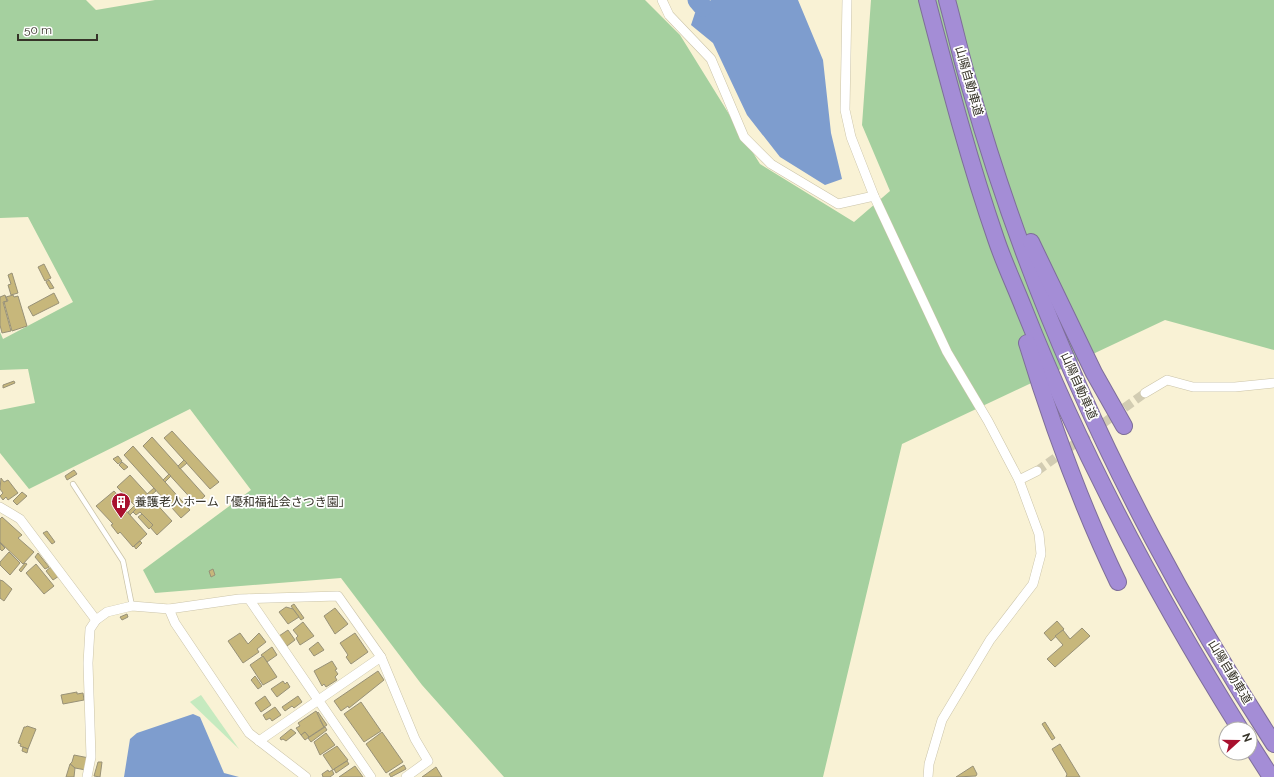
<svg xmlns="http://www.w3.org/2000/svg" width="1274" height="777" font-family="Raleway,'Noto Sans JP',sans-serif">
  <rect width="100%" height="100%" fill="#f9f2d5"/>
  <polygon fill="#c5eabf" points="201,695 239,749 190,702"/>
  <polygon fill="#a5d09f" points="0,0 86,0 96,10 155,0 645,0 680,35 760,164 854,222 890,191 862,125 871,0 1274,0 1274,350 1165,320 902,444 823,777 504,777 422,685 341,578 155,593 143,570 251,490 190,409 29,489 0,453 0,410 35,403 28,369 0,370 0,332 3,339 73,302 28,217 0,218"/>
  <g fill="#7e9dce">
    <polygon points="711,0 798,0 823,60 831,133 842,179 825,185 780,157 747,115 713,43 691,25 695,13"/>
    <polygon points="193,714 200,717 224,773 239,777 124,777 130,739 137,733"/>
  </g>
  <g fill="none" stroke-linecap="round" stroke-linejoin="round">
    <polyline stroke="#7e9dce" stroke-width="19" points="697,0 703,7"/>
  </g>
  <g fill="#c7b77b" stroke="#989177">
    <polygon points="44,264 51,278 45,281 38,267"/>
    <polygon points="12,273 18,293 11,295 8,285 11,284 8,275"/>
    <polygon points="49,280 54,288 50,289 46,282"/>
    <polygon points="54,293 59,303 33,316 28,307"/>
    <polygon points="5,295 7,301 3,302 11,331 2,333 0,325 0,297"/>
    <polygon points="13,295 14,297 18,296 27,326 12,331 4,302 8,301 6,297"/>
    <polygon points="14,381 15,383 3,388 3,385"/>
    <polygon points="172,431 219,482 210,489 164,438"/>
    <polygon points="152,437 205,496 196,504 143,446"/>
    <polygon points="133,446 190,510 181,518 124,455"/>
    <polygon points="118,456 122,461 118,464 113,459"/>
    <polygon points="184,460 187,463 180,469 178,466"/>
    <polygon points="122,462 128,467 124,470 119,465"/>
    <polygon points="74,470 77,474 67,480 65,476"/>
    <polygon points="169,474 171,476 165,482 163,480"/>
    <polygon points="130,475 172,521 157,535 150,527 153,525 140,512 136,515 133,512 137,508 117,487"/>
    <polygon points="1,478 4,482 8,480 18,493 8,500 6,497 3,500 0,496 3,493 0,489"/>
    <polygon points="154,488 156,491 150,496 147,494"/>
    <polygon points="114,491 123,501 120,504 147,534 133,547 120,532 118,534 111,525 113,524 96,506"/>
    <polygon points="22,492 27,496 17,505 13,501"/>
    <polygon points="134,506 137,508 130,515 128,512"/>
    <polygon points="142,514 153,525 149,529 138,517"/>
    <polygon points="2,517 22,535 18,538 34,552 23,564 0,542 0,519"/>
    <polygon points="47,531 55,542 52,544 43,533"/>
    <polygon points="140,541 142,543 136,549 134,546"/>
    <polygon points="0,543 5,548 2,551 0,549"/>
    <polygon points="9,552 20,563 10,575 0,565 0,562"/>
    <polygon points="38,553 49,567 45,569 35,557"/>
    <polygon points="25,563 27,564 21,572 19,570"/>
    <polygon points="36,564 54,586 44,594 26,573"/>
    <polygon points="52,566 59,576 53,580 46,571"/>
    <polygon points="213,569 215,575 211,577 209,571"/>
    <polygon points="0,580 3,581 12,589 4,601 0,598"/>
    <polygon points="294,604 304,618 301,620 291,606"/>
    <polygon points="286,607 293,609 299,617 288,624 279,612"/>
    <polygon points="335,608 348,624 335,634 324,616"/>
    <polygon points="127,614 128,617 122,620 120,617"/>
    <polygon points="1057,621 1064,629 1051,641 1044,633"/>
    <polygon points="303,622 314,636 300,645 296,638 298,636 293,630"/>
    <polygon points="1082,628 1090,636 1055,667 1047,659 1063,645 1055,636 1063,630 1070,639"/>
    <polygon points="288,630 295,640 287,646 279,636"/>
    <polygon points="240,633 248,644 259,633 266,642 257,649 259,652 243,663 228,641"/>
    <polygon points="355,633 368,652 351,664 346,657 348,655 340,643"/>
    <polygon points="318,642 324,650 314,656 309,649"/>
    <polygon points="272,647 277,655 267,662 261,655"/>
    <polygon points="263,656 277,677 263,685 250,665"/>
    <polygon points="332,661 337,669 335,670 338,674 335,677 337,680 326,687 324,684 322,686 314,671"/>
    <polygon points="378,671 384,680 349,708 348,706 341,711 334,701"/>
    <polygon points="255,676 262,686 258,689 251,680"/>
    <polygon points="283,681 285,684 287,682 290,687 277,697 271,689"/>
    <polygon points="77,692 77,694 83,693 84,700 63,704 61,695"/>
    <polygon points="265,696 271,705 261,712 255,703"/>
    <polygon points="298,696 302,702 294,708 292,706 285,711 282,707"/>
    <polygon points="361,702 381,731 364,742 344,714"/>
    <polygon points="275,707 281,715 272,721 270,718 266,720 263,715"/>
    <polygon points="316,711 321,719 320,720 324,727 309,737 305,732 301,735 296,728 300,726 298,723"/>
    <polygon points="318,712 327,725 324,727 317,713"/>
    <polygon points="1045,722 1055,738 1052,740 1042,724"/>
    <polygon points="27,726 36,729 28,749 20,746 21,744 18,743 24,727 26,727"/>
    <polygon points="325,727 327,730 311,742 308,738"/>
    <polygon points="291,729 296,733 286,741 283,739 281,740 280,738"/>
    <polygon points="305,732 309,737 305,740 301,735"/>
    <polygon points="382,732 403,762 386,773 366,744"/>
    <polygon points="326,733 335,745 320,755 314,742"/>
    <polygon points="1060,744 1080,777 1066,777 1067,774 1052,749"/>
    <polygon points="337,746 348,760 333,770 323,755"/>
    <polygon points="23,747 28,749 27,753 22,751"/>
    <polygon points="74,755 89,758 86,770 75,768 70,764 72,762"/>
    <polygon points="347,761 349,764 336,773 334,769"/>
    <polygon points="98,762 102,762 100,777 94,776"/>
    <polygon points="70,764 75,768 74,777 66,777"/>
    <polygon points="404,765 406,769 391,777 389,774"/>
    <polygon points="355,766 363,777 339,777"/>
    <polygon points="973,766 977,774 976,776 956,777"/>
    <polygon points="436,767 442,777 422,777"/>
    <polygon points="328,770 329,772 332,770 334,774 330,777 323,777 322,774"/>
  </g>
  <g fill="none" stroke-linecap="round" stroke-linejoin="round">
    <polyline stroke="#d2ccb2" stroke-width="9" stroke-dasharray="9 4.5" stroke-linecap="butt" points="1037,471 1145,393"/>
    <defs>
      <polyline id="lane" points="73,484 123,561 132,606"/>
      <g id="street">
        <polyline points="662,0 669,15 711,59 744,137 771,164 838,204 874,196"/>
        <polyline points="847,0 845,110 851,137 874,196 947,352 988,421 1019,480 1039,534 1041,554 1033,584 990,640 942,720 929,764 928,777"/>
        <polyline points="1145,393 1167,380 1193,387 1235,387 1274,383"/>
        <polyline points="1019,480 1037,471"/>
        <polyline points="0,507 20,519 96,620"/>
        <polyline points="249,599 371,777"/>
        <polyline points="169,609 175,623 249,733 306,777"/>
        <polyline points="259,741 381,657"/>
        <polyline points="87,777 91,757 88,663 90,629 96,620 107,612 132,606 169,609 239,599 338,596 381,657 415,739 428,761 406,777"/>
      </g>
      <g id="highway">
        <path d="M927 0C948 80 969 161 996 239 1004 263 1015 286 1024 309 1082 456 1157 596 1240 729"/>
        <path d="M947 0C955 29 961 58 970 87 1014 243 1077 396 1153 539 1190 609 1231 678 1274 744"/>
        <polyline points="1031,242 1094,373 1124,426"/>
        <path d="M1027 343C1052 425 1081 505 1118 582"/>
        <polyline points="1250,744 1271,777"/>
      </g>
    </defs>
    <use href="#lane" stroke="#cbc4a9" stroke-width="6"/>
    <use href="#street" stroke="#cbc4a9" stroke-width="10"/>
    <use href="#highway" stroke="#7e6e99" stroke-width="18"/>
    <use href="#lane" stroke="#fff" stroke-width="4.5"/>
    <use href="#street" stroke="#fff" stroke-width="9"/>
    <use href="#highway" stroke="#a48dd6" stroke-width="16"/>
  </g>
  <defs>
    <symbol id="building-pin" viewBox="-11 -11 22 30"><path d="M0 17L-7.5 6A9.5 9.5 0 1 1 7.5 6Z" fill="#a8102e" stroke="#fff"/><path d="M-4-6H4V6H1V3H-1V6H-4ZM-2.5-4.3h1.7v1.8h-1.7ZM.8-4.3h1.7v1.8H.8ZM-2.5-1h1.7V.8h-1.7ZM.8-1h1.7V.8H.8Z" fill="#fff"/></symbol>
  </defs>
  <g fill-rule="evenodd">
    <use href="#building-pin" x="110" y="491" width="22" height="30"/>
  </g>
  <g text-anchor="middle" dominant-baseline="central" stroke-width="3.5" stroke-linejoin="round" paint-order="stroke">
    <g font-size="12" fill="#363328" stroke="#fff">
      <text transform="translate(969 81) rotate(74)">山陽自動車道</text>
      <text transform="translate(1079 386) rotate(66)">山陽自動車道</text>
      <text transform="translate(1230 672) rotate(59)">山陽自動車道</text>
    </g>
    <g font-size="12" fill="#363328" stroke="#fff" text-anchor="start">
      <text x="135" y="502">養護老人ホーム「優和福祉会さつき園」</text>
    </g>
  </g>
  <g transform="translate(1238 741) rotate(69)"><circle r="19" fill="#ffffff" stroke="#afada9"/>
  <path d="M0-3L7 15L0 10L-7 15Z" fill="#a8102e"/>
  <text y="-6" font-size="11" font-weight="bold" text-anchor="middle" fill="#363328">N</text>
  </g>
  <path d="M18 34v6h79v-6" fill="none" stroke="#363328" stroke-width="2"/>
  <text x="24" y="34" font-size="12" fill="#363328" stroke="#ffffff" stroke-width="3" paint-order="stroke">50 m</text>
</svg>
